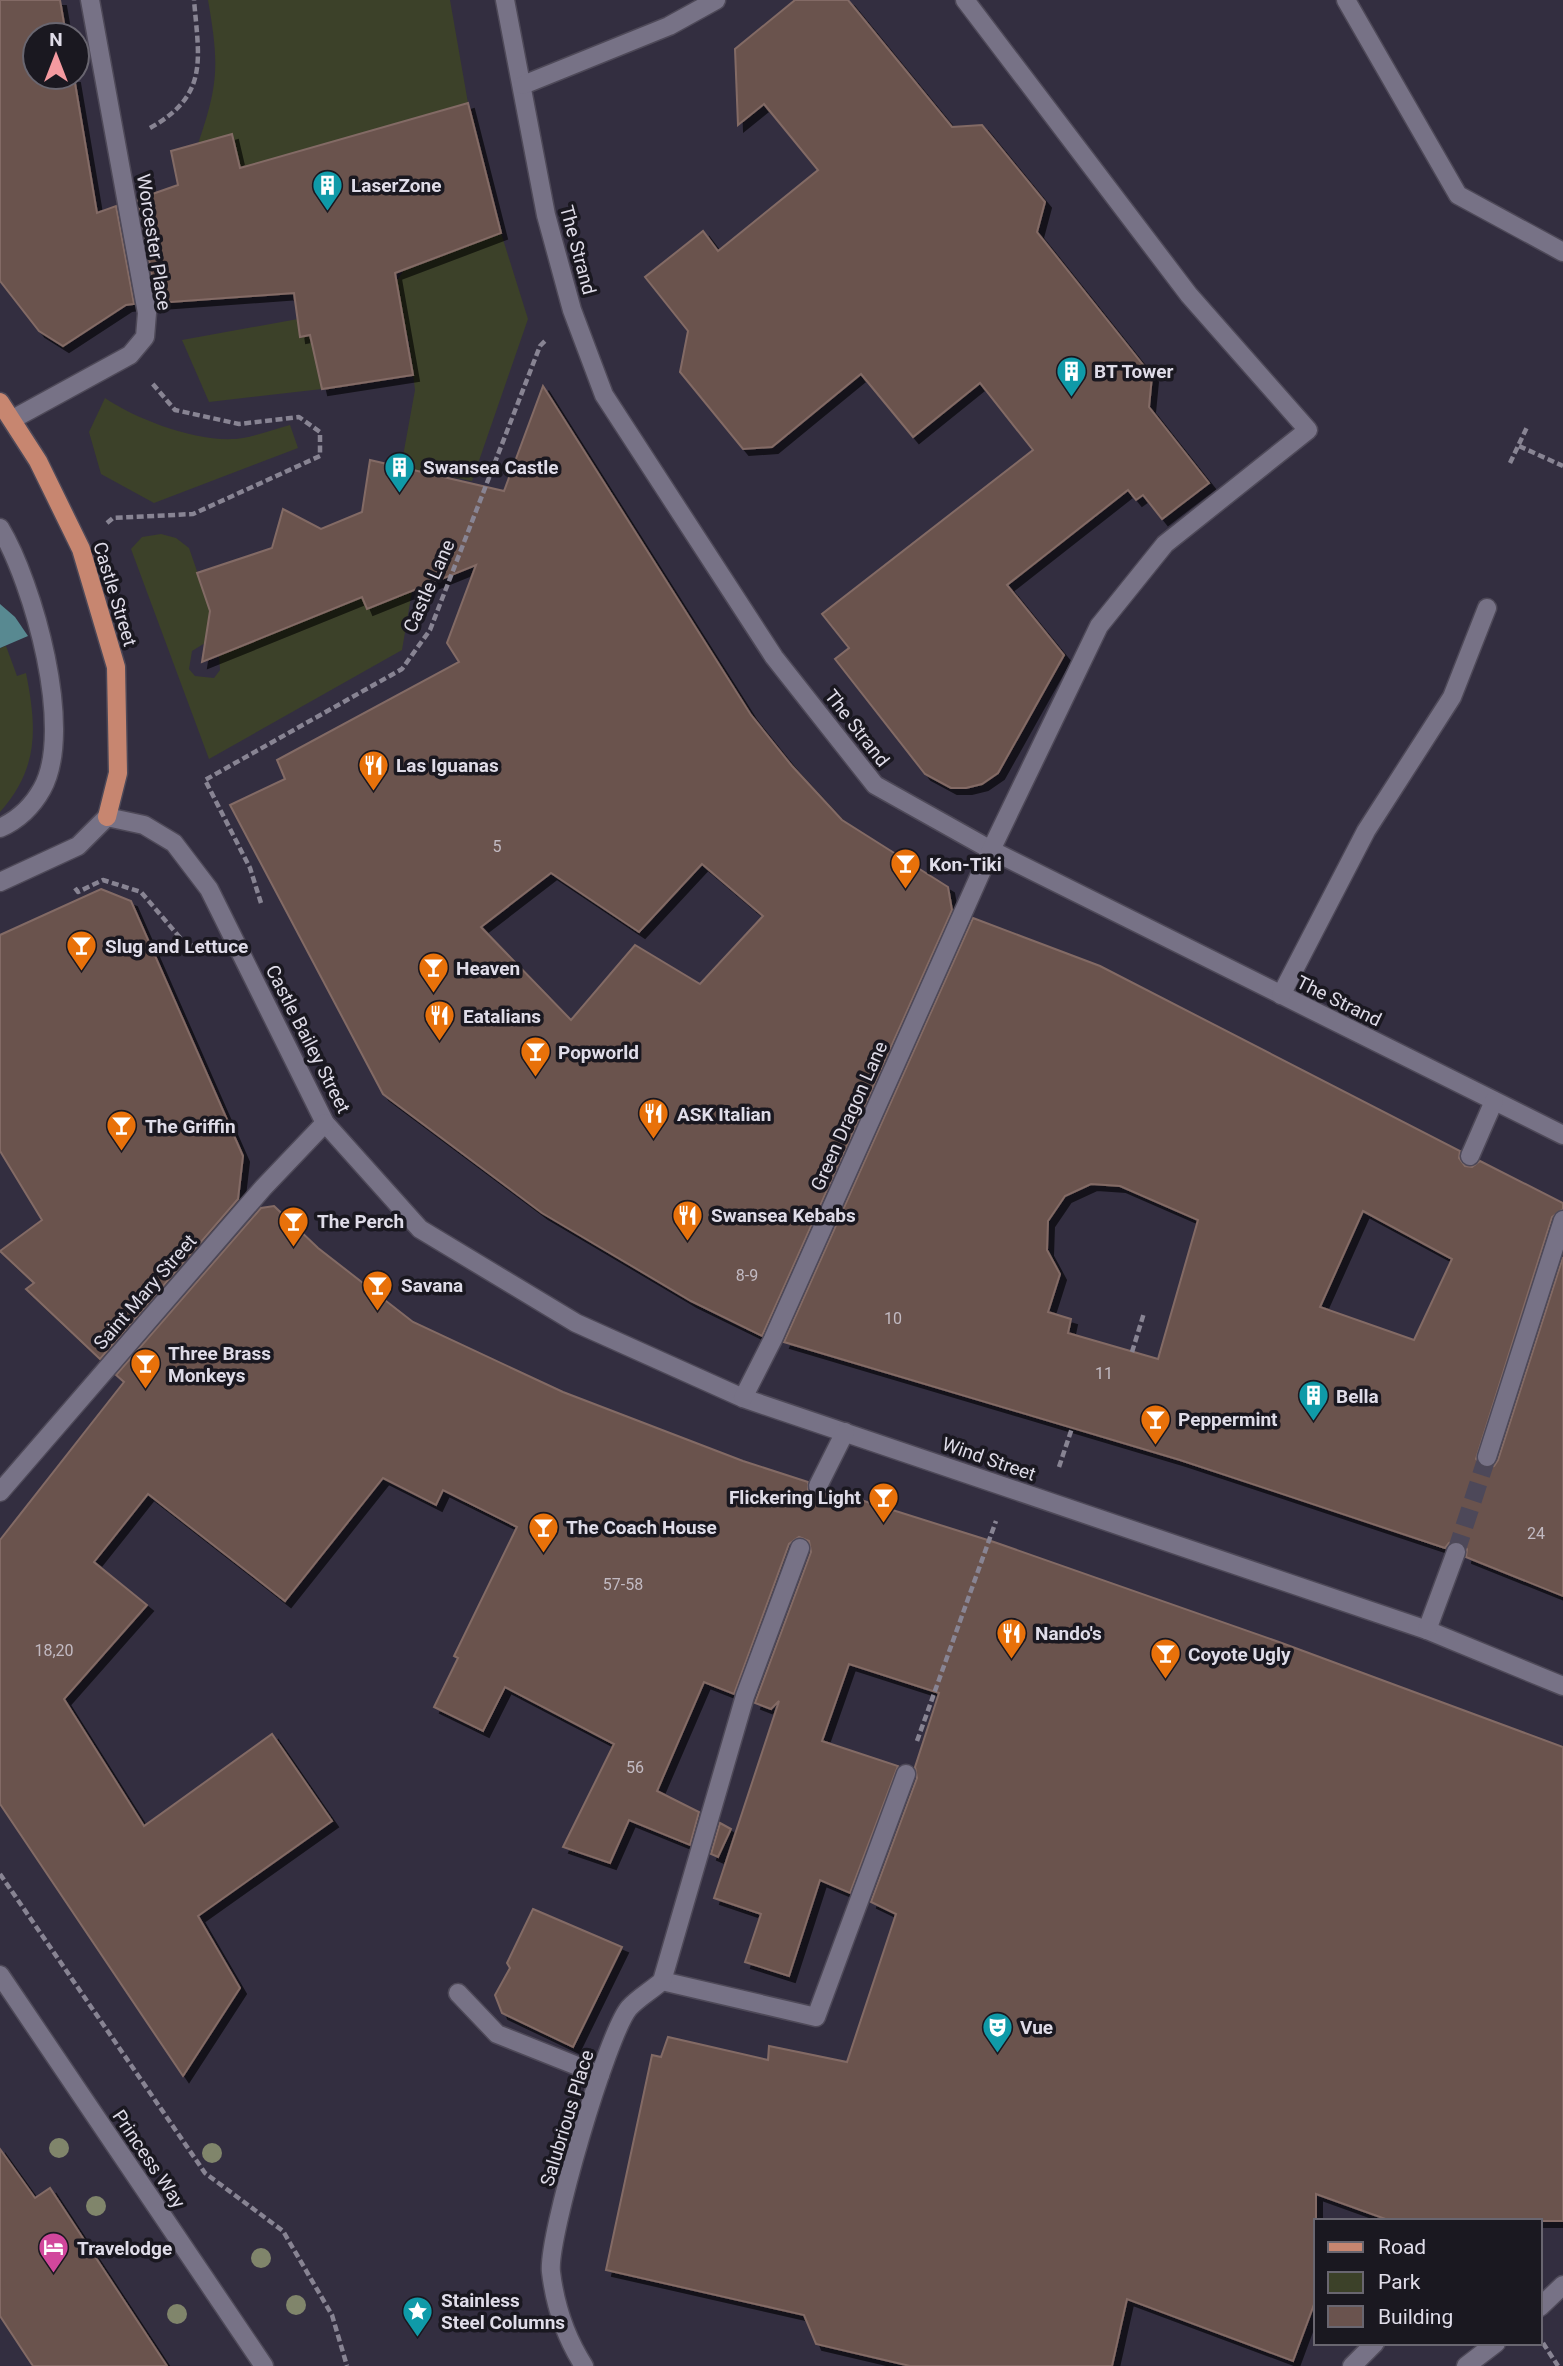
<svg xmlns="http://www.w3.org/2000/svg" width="1563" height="2366" font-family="Roboto,sans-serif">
  <defs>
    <filter id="shadow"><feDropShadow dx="6" dy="6" stdDeviation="0" flood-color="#0009"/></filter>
  </defs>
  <rect width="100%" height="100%" fill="#332e40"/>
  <g fill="#3c4129">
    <path d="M208 0H450L468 103 240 168 198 144C219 83 219 63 208 0Z"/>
    <polygon points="501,233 528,319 472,481 401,467 415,390 409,342 394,285 404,270"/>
    <polygon points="298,319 310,335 322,389 209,402 182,340"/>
    <path d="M105 398C137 420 203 445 243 438 259 435 275 429 290 425L298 448 154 503 101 474 89 432Z"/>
    <polygon points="161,534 176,538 189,548 216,626 205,643 192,651 189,669 195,676 214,678 220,670 219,655 362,597 367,609 412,591 402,650 209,759 131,549 142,537"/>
    <path d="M6 646 17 676 26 673C37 728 39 768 0 812V648Z"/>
  </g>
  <polygon fill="#588991" points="0,604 15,617 28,636 0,648"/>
  <g fill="#6a534e" stroke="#836b65" stroke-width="2" fill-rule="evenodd" filter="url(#shadow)">
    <polygon points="0,0 60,0 66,35 35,35 35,77 74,77 97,213 116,206 134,304 126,305 63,346 39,331 0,281"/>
    <polygon points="795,0 848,0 952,127 982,125 1045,202 1037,232 1152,376 1149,407 1209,483 1162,519 1143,495 1136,500 1128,490 1007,585 1064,655 998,773 982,784 966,788 951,788 925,774 835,659 849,648 822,614 1033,450 980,383 913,437 861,374 772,447 743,449 680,372 688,331 645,277 703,231 718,251 818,170 764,104 738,125 735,49"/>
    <polygon points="468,103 501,233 395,273 413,375 322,389 310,335 300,337 294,293 157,303 138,199 178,185 171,151 232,134 240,168"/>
    <path d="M543 386 751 715 792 766 842 820 948 887 952 910 762 1336 691 1301 542 1213 383 1094 230 805 285 779 277 760 459 662 447 643 476 565 367 609 362 597 202 662 210 611 197 573 272 548 283 509 321 529 362 512 370 460 504 491ZM702 864 763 916 700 984 635 945 571 1020 481 927 551 873 639 932Z"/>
    <polygon points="101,889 131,901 243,1156 238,1199 100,1359 26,1289 34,1283 0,1251 42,1220 0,1151 0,935"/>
    <path d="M973 918 1100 966 1460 1151 1459 1158 1465 1166 1472 1167 1480 1161 1563 1203V1209L1552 1217 1476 1459 1484 1468 1494 1466 1498 1460 1563 1257V1596L1466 1557 1467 1549 1459 1541 1449 1543 1445 1548 1180 1460 784 1342ZM1091 1184 1120 1186 1198 1220 1158 1359 1068 1333 1071 1319 1048 1312 1060 1274 1047 1250 1048 1221 1065 1196ZM1363 1211 1452 1259 1414 1340 1320 1307Z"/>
    <polygon points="274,1206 318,1248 413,1322 563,1392 743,1461 808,1482 808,1492 814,1496 824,1496 829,1490 994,1542 1279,1642 1563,1747 1563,2221 1391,2221 1316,2194 1316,2299 1293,2361 1127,2299 1112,2366 910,2366 816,2344 804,2315 606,2270 652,2055 661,2057 668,2037 768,2060 769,2046 847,2062 896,1914 871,1902 917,1778 915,1767 939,1693 849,1664 822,1741 898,1766 850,1893 820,1880 789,1976 745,1962 761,1914 714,1898 779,1701 771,1709 755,1703 811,1552 809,1541 799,1537 789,1544 734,1694 704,1682 657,1791 699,1812 690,1845 629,1820 610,1863 563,1847 614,1744 505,1687 483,1731 434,1707 458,1658 454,1656 517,1527 443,1490 436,1505 383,1478 285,1601 148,1494 94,1562 147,1605 64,1699 144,1826 272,1734 332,1821 198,1916 240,1988 183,2076 0,1804 0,1540 124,1382 116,1375 261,1208"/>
    <polygon points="720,1823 731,1829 718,1857 711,1854"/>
    <polygon points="533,1909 622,1947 573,2047 502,2013 495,1995 510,1968 507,1963"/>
    <polygon points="0,2149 35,2198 50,2188 167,2366 33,2366 0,2316"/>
  </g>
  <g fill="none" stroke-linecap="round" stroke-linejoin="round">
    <polyline stroke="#4d4859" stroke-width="18" stroke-dasharray="18 9" stroke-linecap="butt" points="1456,1552 1487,1457"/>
    <defs>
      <g id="minor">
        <polyline points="505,0 546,215 572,310 604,395 774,657 875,785 991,850 1563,1135"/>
        <polyline points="1346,0 1458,195 1563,252"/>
        <polyline points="523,85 669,26 716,0"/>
        <polyline points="13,419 130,355 145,337 147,313 90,0"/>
        <path d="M0 528C33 583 75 730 42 789 32 807 18 820 0 828"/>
        <polyline points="0,882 78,846 107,817 144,825 174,843 209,889 325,1123 420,1229 576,1323 743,1398 1427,1630 1563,1686"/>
        <polyline points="1281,995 1366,831 1452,697 1487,608"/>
        <polyline points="1470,1156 1494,1101"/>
        <polyline points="743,1398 773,1339 991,850 1099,626 1165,544 1308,430 1189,295 965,0"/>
        <polyline points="1487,1457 1563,1220"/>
        <polyline points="818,1486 845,1432"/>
        <polyline points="0,1492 263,1188 325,1123"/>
        <polyline points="1427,1630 1456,1552"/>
        <polyline points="0,1975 264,2366"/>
        <polyline points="662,1981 816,2017 906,1774"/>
        <polyline points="458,1993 497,2034 600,2075"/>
        <polyline points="1540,2307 1563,2285"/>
        <path d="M584 2366C566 2338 555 2305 551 2272 547 2238 607 2034 629 2008 638 1998 652 1990 662 1981L745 1696 800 1548"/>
        <polyline points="1352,2366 1375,2343"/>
        <polyline points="1466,2366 1496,2343"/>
      </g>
      <polyline id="major" points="0,402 38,461 81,549 116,667 118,773 107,817"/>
    </defs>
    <use href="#minor" stroke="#4e4958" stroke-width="21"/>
    <use href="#major" stroke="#4e4958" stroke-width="21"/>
    <g stroke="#888493" stroke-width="4.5" stroke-dasharray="7 3.5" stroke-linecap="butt">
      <path d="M150 128C209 95 199 60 194 0"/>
      <polyline points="1519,446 1563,466"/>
      <polyline points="1510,463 1528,425"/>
      <polyline points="107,523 113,518 193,514 320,456 320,432 299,417 239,424 175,410 152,383"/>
      <polyline points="75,888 78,892 103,880 141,892 188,947 195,945"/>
      <polyline points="261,903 250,868 205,780 402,669 430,630 540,346 546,340"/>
      <polyline points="1132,1352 1144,1313"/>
      <polyline points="1059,1467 1072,1428"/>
      <polyline points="917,1741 996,1521"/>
      <polyline points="0,1874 205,2173 283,2231 332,2315 347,2366"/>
      <polyline points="1543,2343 1558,2366"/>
    </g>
    <use href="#minor" stroke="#777286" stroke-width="18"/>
    <use href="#major" stroke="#c78670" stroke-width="18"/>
  </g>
  <g fill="#80856b">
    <circle cx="59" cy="2148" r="10"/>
    <circle cx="212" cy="2153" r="10"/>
    <circle cx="96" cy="2206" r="10"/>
    <circle cx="261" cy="2258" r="10"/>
    <circle cx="296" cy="2305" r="10"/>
    <circle cx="177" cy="2314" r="10"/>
  </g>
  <defs>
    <symbol id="building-pin" viewBox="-11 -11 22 30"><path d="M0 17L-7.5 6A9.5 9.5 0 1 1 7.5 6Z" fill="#0f9aa8" stroke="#1a1820"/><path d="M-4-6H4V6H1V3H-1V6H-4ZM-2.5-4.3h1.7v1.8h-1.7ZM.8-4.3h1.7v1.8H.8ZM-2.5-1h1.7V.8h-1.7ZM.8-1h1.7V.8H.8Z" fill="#fff"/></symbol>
    <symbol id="restaurant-pin" viewBox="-11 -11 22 30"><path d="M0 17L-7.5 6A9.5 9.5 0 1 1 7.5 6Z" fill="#e8710a" stroke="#1a1820"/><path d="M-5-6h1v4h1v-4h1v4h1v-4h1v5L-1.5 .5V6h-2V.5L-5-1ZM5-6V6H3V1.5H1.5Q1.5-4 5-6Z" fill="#fff"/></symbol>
    <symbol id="bar-pin" viewBox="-11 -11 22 30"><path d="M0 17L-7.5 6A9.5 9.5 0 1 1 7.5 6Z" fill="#e8710a" stroke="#1a1820"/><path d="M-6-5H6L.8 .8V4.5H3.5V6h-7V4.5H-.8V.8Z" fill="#fff"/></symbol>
    <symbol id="theatre-pin" viewBox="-11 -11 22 30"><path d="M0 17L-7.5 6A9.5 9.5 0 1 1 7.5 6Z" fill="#0f9aa8" stroke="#1a1820"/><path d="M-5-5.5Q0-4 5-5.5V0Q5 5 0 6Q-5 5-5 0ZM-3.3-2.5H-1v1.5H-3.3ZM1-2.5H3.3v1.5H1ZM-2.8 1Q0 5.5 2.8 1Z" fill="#fff"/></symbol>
    <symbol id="hotel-pin" viewBox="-11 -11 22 30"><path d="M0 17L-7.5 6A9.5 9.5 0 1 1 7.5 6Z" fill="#d1479c" stroke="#1a1820"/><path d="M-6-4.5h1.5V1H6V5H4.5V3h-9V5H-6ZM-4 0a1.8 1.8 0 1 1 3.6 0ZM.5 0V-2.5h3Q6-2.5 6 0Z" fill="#fff"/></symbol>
    <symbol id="sight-pin" viewBox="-11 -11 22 30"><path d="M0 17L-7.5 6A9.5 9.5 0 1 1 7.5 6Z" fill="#0f9aa8" stroke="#1a1820"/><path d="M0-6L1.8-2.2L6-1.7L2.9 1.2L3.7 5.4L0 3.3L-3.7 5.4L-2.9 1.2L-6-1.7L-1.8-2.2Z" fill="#fff"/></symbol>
  </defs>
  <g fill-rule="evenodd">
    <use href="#building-pin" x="310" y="168" width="35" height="47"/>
    <use href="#building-pin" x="1054" y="354" width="35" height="47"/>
    <use href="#building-pin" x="382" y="450" width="35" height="47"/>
    <use href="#restaurant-pin" x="356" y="748" width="35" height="47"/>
    <use href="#bar-pin" x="888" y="846" width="35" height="47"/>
    <use href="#bar-pin" x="64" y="928" width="35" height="47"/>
    <use href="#bar-pin" x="416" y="950" width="35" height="47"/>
    <use href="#restaurant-pin" x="422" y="998" width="35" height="47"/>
    <use href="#bar-pin" x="518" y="1034" width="35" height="47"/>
    <use href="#restaurant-pin" x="636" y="1096" width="35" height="47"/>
    <use href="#bar-pin" x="104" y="1108" width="35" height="47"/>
    <use href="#restaurant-pin" x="670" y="1198" width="35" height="47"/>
    <use href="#bar-pin" x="276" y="1204" width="35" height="47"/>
    <use href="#bar-pin" x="360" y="1268" width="35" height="47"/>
    <use href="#bar-pin" x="128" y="1346" width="35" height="47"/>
    <use href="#building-pin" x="1296" y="1378" width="35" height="47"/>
    <use href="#bar-pin" x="1138" y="1402" width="35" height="47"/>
    <use href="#bar-pin" x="866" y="1480" width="35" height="47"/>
    <use href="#bar-pin" x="526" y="1510" width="35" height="47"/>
    <use href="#restaurant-pin" x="994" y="1616" width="35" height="47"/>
    <use href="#bar-pin" x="1148" y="1636" width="35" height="47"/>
    <use href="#theatre-pin" x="980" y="2010" width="35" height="47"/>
    <use href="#hotel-pin" x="36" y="2230" width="35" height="47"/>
    <use href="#sight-pin" x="400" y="2294" width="35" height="47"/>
  </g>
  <g text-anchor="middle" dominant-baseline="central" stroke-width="7" stroke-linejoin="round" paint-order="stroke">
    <g font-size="16" fill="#c2bac2">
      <text x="497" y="846">5</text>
      <text x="747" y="1275">8-9</text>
      <text x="893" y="1318">10</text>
      <text x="1104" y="1373">11</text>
      <text x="1536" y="1533">24</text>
      <text x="623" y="1584">57-58</text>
      <text x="54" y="1650">18,20</text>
      <text x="635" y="1767">56</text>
    </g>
    <g font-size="19" font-weight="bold" fill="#dfdce8" stroke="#1a1820" text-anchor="start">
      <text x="351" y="185">LaserZone</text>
      <text x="1094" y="371">BT Tower</text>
      <text x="423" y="467">Swansea Castle</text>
      <text x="396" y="765">Las Iguanas</text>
      <text x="929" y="864">Kon-Tiki</text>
      <text x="105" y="946">Slug and Lettuce</text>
      <text x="456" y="968">Heaven</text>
      <text x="463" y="1016">Eatalians</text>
      <text x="558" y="1052">Popworld</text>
      <text x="677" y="1114">ASK Italian</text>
      <text x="145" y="1126">The Griffin</text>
      <text x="711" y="1215">Swansea Kebabs</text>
      <text x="317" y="1221">The Perch</text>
      <text x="401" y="1285">Savana</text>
      <text x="168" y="1353">Three Brass<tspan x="168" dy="22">Monkeys</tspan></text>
      <text x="1336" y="1396">Bella</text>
      <text x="1178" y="1419">Peppermint</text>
      <text x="861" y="1497" text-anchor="end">Flickering Light</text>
      <text x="566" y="1527">The Coach House</text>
      <text x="1035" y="1633">Nando's</text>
      <text x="1188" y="1654">Coyote Ugly</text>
      <text x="1020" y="2027">Vue</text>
      <text x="77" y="2248">Travelodge</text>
      <text x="441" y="2300">Stainless<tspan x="441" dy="22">Steel Columns</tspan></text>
    </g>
    <g font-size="19" fill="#dfdce8" stroke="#1a1820">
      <text transform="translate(154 242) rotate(81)">Worcester Place</text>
      <text transform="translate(578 250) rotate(75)">The Strand</text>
      <text transform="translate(429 586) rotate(-66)">Castle Lane</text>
      <text transform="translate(115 594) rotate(73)">Castle Street</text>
      <text transform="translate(857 728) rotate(52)">The Strand</text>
      <text transform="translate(1339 1001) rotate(26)">The Strand</text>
      <text transform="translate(308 1039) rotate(63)">Castle Bailey Street</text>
      <text transform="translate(849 1116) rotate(-66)">Green Dragon Lane</text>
      <text transform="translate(145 1292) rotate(-49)">Saint Mary Street</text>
      <text transform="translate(989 1459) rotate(19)">Wind Street</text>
      <text transform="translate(567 2118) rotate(-73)">Salubrious Place</text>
      <text transform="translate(149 2159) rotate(56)">Princess Way</text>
    </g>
  </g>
  <rect x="1314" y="2219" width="228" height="126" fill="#1a1820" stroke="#696670" stroke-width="2"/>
  <rect x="1328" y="2242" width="35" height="10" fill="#c78670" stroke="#696670" stroke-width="2"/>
  <text x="1378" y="2254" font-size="21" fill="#dfdce8">Road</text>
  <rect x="1328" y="2272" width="35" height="21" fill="#3c4129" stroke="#696670" stroke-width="2"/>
  <text x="1378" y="2289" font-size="21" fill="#dfdce8">Park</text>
  <rect x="1328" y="2306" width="35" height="21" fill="#6a534e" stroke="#696670" stroke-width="2"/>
  <text x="1378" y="2324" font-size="21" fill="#dfdce8">Building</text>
  <g transform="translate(56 56)"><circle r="33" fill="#1a1820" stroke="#696670" stroke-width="2"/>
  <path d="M0-5L12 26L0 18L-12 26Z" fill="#f49aa0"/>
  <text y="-10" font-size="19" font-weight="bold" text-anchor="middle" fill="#dfdce8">N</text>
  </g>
</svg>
